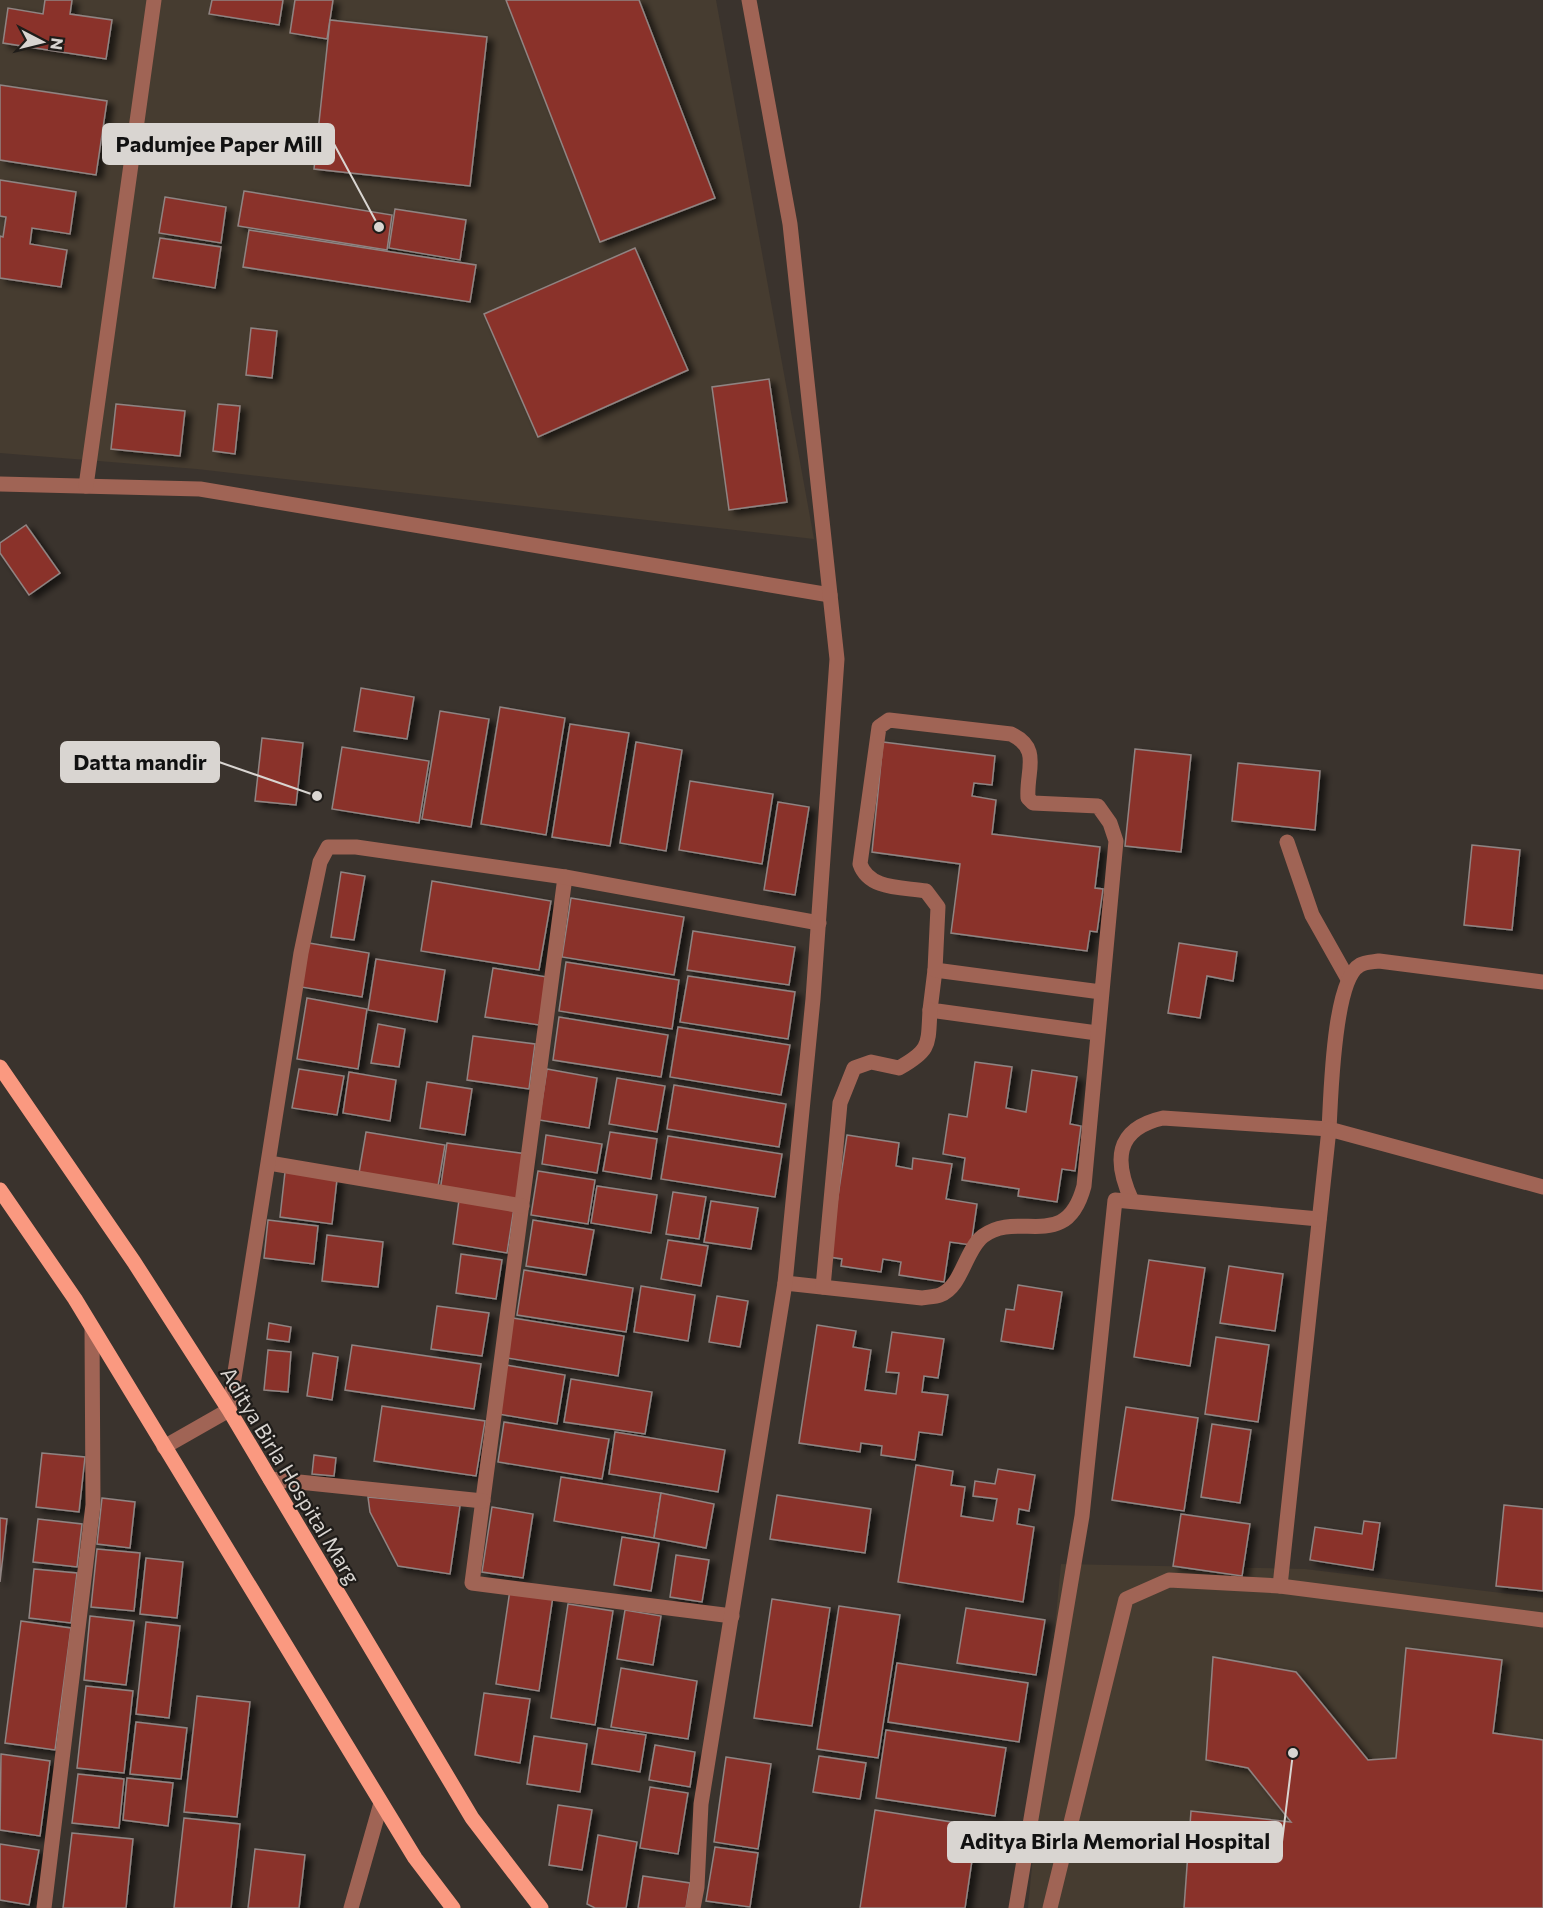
<svg xmlns="http://www.w3.org/2000/svg" width="1543" height="1908" font-family="Commissioner,sans-serif">
  <defs>
    <filter id="shadow"><feDropShadow dx="6" dy="4" stdDeviation="3" flood-color="#0009"/></filter>
  </defs>
  <rect width="100%" height="100%" fill="#3a332d"/>
  <g fill="#463c30">
    <polygon points="0,0 716,0 814,539 197,469 0,453"/>
    <polygon points="1061,1564 1305,1569 1543,1598 1543,1908 1028,1908"/>
  </g>
  <g fill="#8a332c" stroke="#908482" stroke-width="1.5" filter="url(#shadow)">
    <polygon points="45,0 72,0 70,14 112,20 106,59 3,43 8,8 43,14"/>
    <polygon points="212,0 283,0 279,25 209,14"/>
    <polygon points="295,0 333,0 327,39 290,33"/>
    <polygon points="506,0 639,0 715,198 600,242"/>
    <polygon points="330,20 487,37 470,186 314,169"/>
    <polygon points="0,85 107,101 96,175 0,160"/>
    <polygon points="0,180 76,192 70,234 32,228 30,244 67,250 61,287 0,278 0,236 3,237 6,217 0,216"/>
    <polygon points="244,191 392,215 387,250 238,226"/>
    <polygon points="165,197 226,207 221,243 159,233"/>
    <polygon points="395,209 466,220 460,260 389,248"/>
    <polygon points="249,230 476,265 470,302 243,267"/>
    <polygon points="160,238 221,247 215,288 153,278"/>
    <polygon points="635,248 688,370 538,437 484,314"/>
    <polygon points="251,328 277,331 272,378 246,375"/>
    <polygon points="769,379 787,502 729,510 712,387"/>
    <polygon points="116,404 185,411 180,456 111,449"/>
    <polygon points="218,404 240,406 235,454 213,451"/>
    <polygon points="26,525 60,573 29,595 0,553 0,543"/>
    <polygon points="361,688 414,697 407,739 354,731"/>
    <polygon points="500,707 565,718 546,835 481,824"/>
    <polygon points="440,711 489,719 471,827 422,819"/>
    <polygon points="570,724 629,733 610,846 552,837"/>
    <polygon points="262,738 303,743 296,805 255,801"/>
    <polygon points="636,742 682,750 666,851 620,843"/>
    <polygon points="883,742 995,756 992,785 974,783 972,796 996,800 992,834 1100,847 1095,888 1103,889 1097,932 1090,931 1087,951 951,933 960,864 872,852"/>
    <polygon points="342,747 429,761 419,823 332,809"/>
    <polygon points="1135,749 1191,755 1181,852 1125,846"/>
    <polygon points="1238,763 1320,771 1315,830 1232,821"/>
    <polygon points="690,781 773,794 762,864 679,850"/>
    <polygon points="778,802 809,807 795,895 764,890"/>
    <polygon points="1472,845 1520,850 1512,930 1464,925"/>
    <polygon points="341,872 365,876 354,940 331,937"/>
    <polygon points="432,881 551,901 539,970 421,951"/>
    <polygon points="571,898 684,917 674,975 562,957"/>
    <polygon points="693,931 795,947 789,985 687,970"/>
    <polygon points="309,943 369,953 362,997 301,987"/>
    <polygon points="1179,943 1237,952 1233,981 1207,976 1200,1018 1168,1013"/>
    <polygon points="376,959 445,970 437,1022 368,1010"/>
    <polygon points="566,962 679,980 672,1029 559,1011"/>
    <polygon points="493,968 547,977 539,1025 485,1017"/>
    <polygon points="688,976 795,992 788,1039 680,1022"/>
    <polygon points="307,998 367,1009 358,1069 297,1059"/>
    <polygon points="559,1017 668,1035 661,1077 553,1060"/>
    <polygon points="378,1024 405,1029 399,1067 371,1063"/>
    <polygon points="678,1027 790,1045 781,1095 670,1077"/>
    <polygon points="473,1036 535,1044 529,1089 467,1080"/>
    <polygon points="975,1062 1012,1067 1006,1108 1026,1112 1032,1070 1077,1077 1070,1124 1081,1126 1075,1171 1062,1169 1057,1202 1018,1196 1019,1189 962,1180 965,1158 943,1154 949,1114 967,1117"/>
    <polygon points="299,1069 344,1076 337,1115 292,1108"/>
    <polygon points="547,1069 597,1078 589,1128 539,1120"/>
    <polygon points="349,1072 396,1080 390,1121 343,1113"/>
    <polygon points="617,1078 665,1086 657,1132 609,1124"/>
    <polygon points="427,1082 472,1089 465,1135 420,1128"/>
    <polygon points="674,1085 786,1104 779,1147 667,1129"/>
    <polygon points="366,1132 445,1145 438,1186 359,1173"/>
    <polygon points="610,1132 657,1139 651,1179 603,1171"/>
    <polygon points="546,1135 602,1144 597,1173 542,1164"/>
    <polygon points="847,1135 899,1143 896,1166 912,1169 913,1158 952,1164 946,1199 977,1204 971,1245 950,1242 944,1282 899,1275 901,1262 883,1259 881,1272 841,1266 842,1259 829,1257"/>
    <polygon points="668,1136 782,1154 775,1197 661,1179"/>
    <polygon points="447,1143 527,1154 520,1202 440,1191"/>
    <polygon points="538,1171 595,1180 588,1224 531,1215"/>
    <polygon points="285,1172 337,1179 332,1224 280,1217"/>
    <polygon points="597,1186 657,1195 651,1233 591,1223"/>
    <polygon points="673,1192 706,1197 699,1239 666,1234"/>
    <polygon points="459,1200 514,1208 507,1253 453,1244"/>
    <polygon points="711,1201 758,1208 751,1249 704,1242"/>
    <polygon points="268,1220 318,1226 314,1264 264,1258"/>
    <polygon points="533,1220 594,1230 586,1275 526,1266"/>
    <polygon points="327,1235 383,1242 378,1287 322,1281"/>
    <polygon points="668,1240 708,1246 701,1286 661,1279"/>
    <polygon points="461,1254 502,1260 496,1299 456,1293"/>
    <polygon points="1149,1260 1205,1268 1190,1366 1134,1357"/>
    <polygon points="1229,1266 1283,1274 1275,1331 1220,1323"/>
    <polygon points="524,1270 633,1288 626,1332 517,1315"/>
    <polygon points="1018,1285 1062,1292 1053,1349 1001,1341 1006,1309 1014,1310"/>
    <polygon points="641,1286 695,1295 688,1341 634,1332"/>
    <polygon points="717,1296 748,1301 740,1347 709,1342"/>
    <polygon points="437,1306 489,1313 482,1356 431,1349"/>
    <polygon points="513,1318 624,1336 618,1376 507,1358"/>
    <polygon points="269,1323 291,1327 289,1342 267,1339"/>
    <polygon points="817,1325 856,1331 853,1347 871,1350 865,1390 896,1394 899,1373 886,1372 892,1332 944,1339 938,1378 924,1376 922,1392 948,1395 942,1435 919,1432 915,1460 881,1455 882,1446 861,1443 860,1452 799,1443"/>
    <polygon points="1216,1337 1269,1345 1258,1422 1205,1414"/>
    <polygon points="352,1345 481,1364 474,1409 345,1390"/>
    <polygon points="268,1350 291,1352 288,1392 264,1390"/>
    <polygon points="313,1353 338,1357 332,1400 307,1396"/>
    <polygon points="506,1365 565,1375 557,1424 498,1414"/>
    <polygon points="571,1379 652,1392 645,1434 564,1422"/>
    <polygon points="382,1406 485,1421 476,1476 374,1461"/>
    <polygon points="1126,1407 1198,1418 1184,1511 1112,1500"/>
    <polygon points="504,1422 609,1439 602,1479 498,1462"/>
    <polygon points="1212,1424 1251,1430 1240,1503 1201,1497"/>
    <polygon points="615,1432 725,1450 718,1492 609,1474"/>
    <polygon points="42,1453 85,1457 79,1512 36,1507"/>
    <polygon points="314,1455 336,1458 334,1476 312,1474"/>
    <polygon points="916,1465 953,1471 951,1485 965,1487 961,1516 993,1521 997,1499 973,1496 975,1481 995,1484 998,1469 1035,1475 1029,1511 1019,1509 1017,1524 1034,1527 1023,1602 898,1582"/>
    <polygon points="561,1477 661,1493 654,1538 554,1521"/>
    <polygon points="661,1493 714,1504 706,1548 654,1538"/>
    <polygon points="777,1495 871,1509 865,1553 770,1539"/>
    <polygon points="368,1497 460,1506 450,1574 398,1566 370,1512"/>
    <polygon points="102,1498 135,1502 130,1548 97,1544"/>
    <polygon points="1504,1505 1543,1509 1543,1591 1496,1586"/>
    <polygon points="492,1507 533,1514 523,1578 482,1572"/>
    <polygon points="1181,1514 1250,1524 1242,1576 1173,1566"/>
    <polygon points="0,1518 7,1519 0,1582"/>
    <polygon points="38,1519 82,1524 77,1567 33,1562"/>
    <polygon points="1364,1521 1380,1523 1373,1570 1310,1560 1315,1527 1362,1534"/>
    <polygon points="622,1537 659,1543 651,1591 614,1585"/>
    <polygon points="97,1549 140,1553 134,1611 91,1607"/>
    <polygon points="676,1555 709,1560 702,1602 670,1597"/>
    <polygon points="146,1558 183,1562 177,1618 140,1614"/>
    <polygon points="34,1569 77,1573 71,1623 29,1618"/>
    <polygon points="510,1590 553,1596 539,1691 496,1684"/>
    <polygon points="772,1599 830,1608 812,1726 754,1718"/>
    <polygon points="568,1604 613,1611 595,1725 551,1718"/>
    <polygon points="839,1606 900,1615 878,1758 817,1749"/>
    <polygon points="966,1608 1045,1620 1036,1675 957,1663"/>
    <polygon points="625,1610 661,1616 653,1665 617,1659"/>
    <polygon points="90,1616 134,1621 126,1685 84,1680"/>
    <polygon points="21,1621 71,1628 55,1750 5,1743"/>
    <polygon points="146,1622 180,1626 169,1718 136,1714"/>
    <polygon points="1406,1648 1502,1660 1493,1733 1543,1740 1543,1908 1184,1908 1191,1811 1291,1822 1248,1768 1206,1760 1213,1657 1296,1672 1368,1760 1396,1758"/>
    <polygon points="897,1663 1028,1683 1019,1742 888,1722"/>
    <polygon points="621,1668 697,1681 688,1739 611,1727"/>
    <polygon points="86,1686 133,1691 124,1773 77,1768"/>
    <polygon points="484,1693 530,1699 520,1763 475,1755"/>
    <polygon points="197,1696 250,1702 237,1817 184,1812"/>
    <polygon points="136,1722 187,1728 181,1779 130,1774"/>
    <polygon points="598,1728 646,1735 640,1772 592,1764"/>
    <polygon points="886,1730 1006,1748 995,1816 876,1798"/>
    <polygon points="534,1736 587,1744 580,1792 527,1784"/>
    <polygon points="655,1745 695,1752 690,1787 649,1780"/>
    <polygon points="1,1754 50,1761 40,1836 0,1830"/>
    <polygon points="819,1756 866,1763 860,1799 813,1792"/>
    <polygon points="726,1757 771,1764 758,1849 714,1842"/>
    <polygon points="78,1774 124,1779 119,1828 72,1823"/>
    <polygon points="127,1778 173,1783 168,1826 123,1820"/>
    <polygon points="650,1787 688,1793 678,1854 640,1848"/>
    <polygon points="558,1805 592,1810 582,1870 549,1865"/>
    <polygon points="875,1810 977,1826 965,1908 860,1908"/>
    <polygon points="184,1818 240,1824 231,1908 174,1908"/>
    <polygon points="72,1833 133,1839 126,1908 63,1908"/>
    <polygon points="598,1835 637,1842 626,1908 595,1908 587,1904"/>
    <polygon points="0,1844 39,1850 29,1905 0,1900"/>
    <polygon points="715,1847 758,1853 750,1907 706,1901"/>
    <polygon points="255,1849 305,1855 299,1908 248,1908"/>
    <polygon points="643,1876 690,1883 686,1908 638,1908"/>
  </g>
  <g fill="none" stroke-linecap="round" stroke-linejoin="round">
    <g stroke="#a06455" stroke-width="15">
      <polyline points="0,484 200,489 830,595"/>
      <polyline points="86,486 154,0"/>
      <polyline points="1287,842 1312,915 1348,979"/>
      <polyline points="565,877 472,1583 732,1616"/>
      <polyline points="935,970 930,1010 1097,1033"/>
      <polyline points="269,1163 522,1206"/>
      <path d="M1132 1201C1114 1162 1114 1129 1163 1118L1329 1129C1331 1097 1333 980 1360 965 1365 962 1373 962 1379 961L1543 982"/>
      <path d="M785 1283 922 1298C927 1297 935 1297 940 1295 962 1287 965 1250 983 1236 1019 1209 1066 1254 1084 1186L1116 841 1110 823 1098 806 1033 803 1028 798C1026 770 1042 749 1011 734L889 720 879 727 860 864C869 890 902 887 926 891L938 907 935 970 1101 992"/>
      <path d="M823 1287 840 1103 854 1068 871 1062 899 1068C931 1050 928 1045 930 1010"/>
      <polyline points="164,1447 229,1410 301,953 320,862 328,847 356,847 565,877 819,923"/>
      <polyline points="270,1479 483,1501"/>
      <polyline points="1280,1586 1329,1129 1543,1187"/>
      <polyline points="44,1908 93,1505 92,1328"/>
      <polyline points="351,1908 381,1803"/>
      <polyline points="693,1908 697,1887 701,1804 785,1283 813,999 837,659 790,224 749,0"/>
      <polyline points="1016,1908 1082,1516 1115,1200 1319,1219"/>
      <polyline points="1050,1908 1126,1599 1169,1580 1280,1586 1543,1620"/>
    </g>
    <g stroke="#fa9980" stroke-width="15">
      <polyline points="0,1067 134,1262 229,1410 472,1818 541,1908"/>
      <polyline points="0,1190 75,1299 415,1858 453,1908"/>
    </g>
  </g>
  <g text-anchor="middle" dominant-baseline="central" stroke-width="4.5" stroke-linejoin="round" paint-order="stroke">
    <g font-size="21" fill="#d9d5d1" stroke="#1f1c19">
      <text transform="translate(291 1475) rotate(59)">Aditya Birla Hospital Marg</text>
    </g>
  </g>
  <path fill="none" stroke="#d9d5d1" stroke-width="2" d="M379 227L334 144M317 796L219 762M1293 1753L1282 1842"/>
  <g fill="#d9d5d1" stroke="#1f1c19" stroke-width="2">
    <circle cx="379" cy="227" r="6"/>
    <circle cx="317" cy="796" r="6"/>
    <circle cx="1293" cy="1753" r="6"/>
  </g>
  <g fill="#d9d5d1" stroke="#d9d5d1" stroke-width="2">
    <rect x="103" y="124" width="231" height="40" rx="6"/>
    <rect x="61" y="742" width="158" height="40" rx="6"/>
    <rect x="948" y="1822" width="334" height="40" rx="6"/>
  </g>
  <g font-size="22" text-anchor="middle" font-weight="bold" fill="#111">
    <text x="219" y="152">Padumjee Paper Mill</text>
    <text x="140" y="770">Datta mandir</text>
    <text x="1115" y="1849">Aditya Birla Memorial Hospital</text>
  </g>
  <g transform="translate(42 42) rotate(97)" stroke="#1f1c19" stroke-width="4.5" paint-order="stroke">
  <path d="M0-4.5L10 22L0 15L-10 22Z" fill="#d9d5d1"/>
  <text y="-9" font-size="16" font-weight="bold" text-anchor="middle" fill="#d9d5d1">N</text>
  </g>
</svg>
